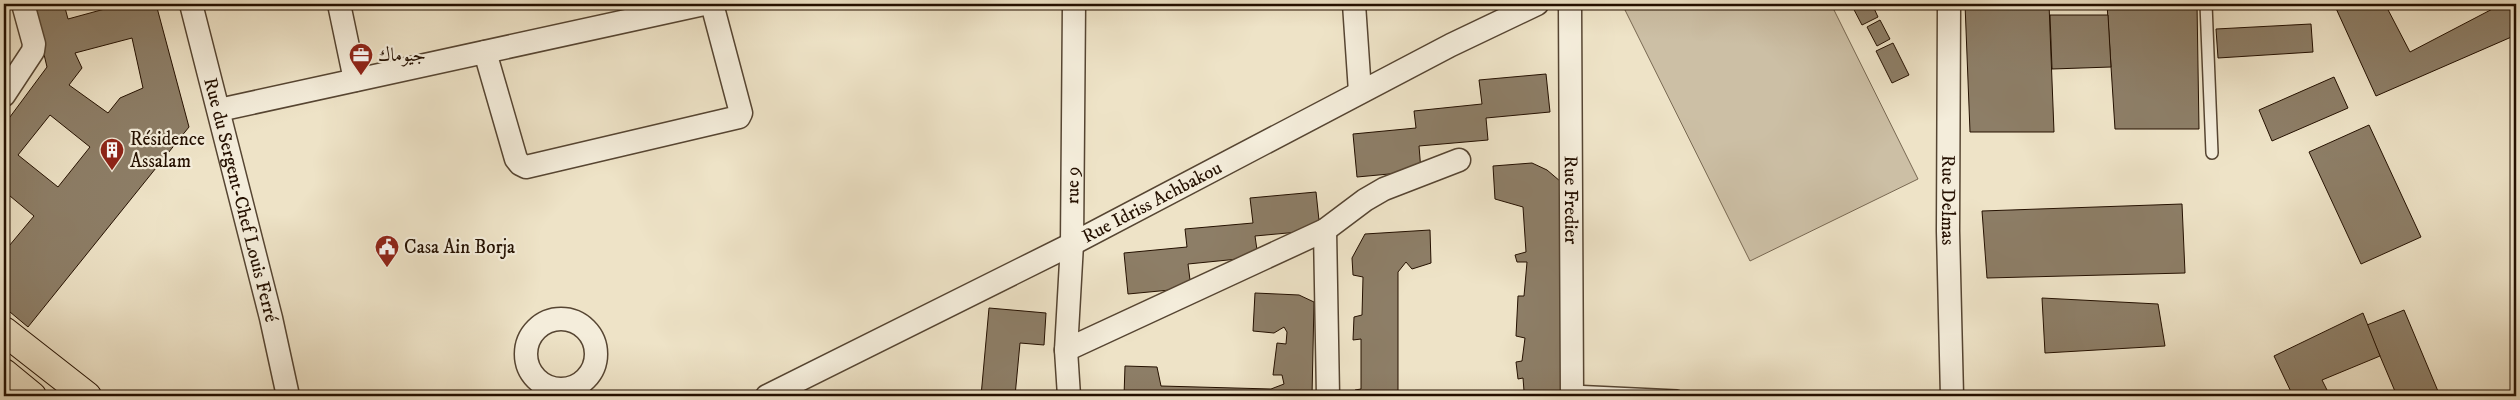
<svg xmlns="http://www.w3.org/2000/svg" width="2520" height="400" font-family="'IM FELL DW Pica',Amiri,serif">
  <rect width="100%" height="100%" fill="#eee3c7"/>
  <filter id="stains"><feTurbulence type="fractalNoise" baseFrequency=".004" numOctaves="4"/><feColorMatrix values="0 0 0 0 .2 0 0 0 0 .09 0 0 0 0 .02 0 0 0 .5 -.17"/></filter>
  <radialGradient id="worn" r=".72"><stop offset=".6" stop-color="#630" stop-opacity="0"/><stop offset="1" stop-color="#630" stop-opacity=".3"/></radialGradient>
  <polygon fill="#ccbfa5" stroke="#786852" points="1622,4 1831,4 1918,179 1750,261"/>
  <g fill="#8d7e67" stroke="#241000" fill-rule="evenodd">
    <path d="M32 4H64L68 19 123 4H156L189 127 28 327 4 307V252L34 216 4 191V125L47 67ZM132 38 143 88 120 98 108 113 69 85 82 68 75 53ZM50 115 90 147 58 187 18 155Z"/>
    <polygon points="1851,4 1872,4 1878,17 1862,25"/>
    <polygon points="1965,4 2049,4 2054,132 1970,132"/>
    <polygon points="2107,4 2197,4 2199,129 2115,129"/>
    <rect x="2207" y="4" width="85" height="2"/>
    <polygon points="2334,4 2385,4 2410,52 2502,4 2516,4 2516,35 2376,96"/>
    <polygon points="2050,15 2108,15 2111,67 2052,69"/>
    <polygon points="1880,20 1890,39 1877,46 1867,27"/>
    <polygon points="2311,24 2313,52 2218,58 2216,29"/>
    <polygon points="1893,43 1909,75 1892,83 1876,51"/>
    <polygon points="1546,74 1550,112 1486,118 1488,140 1419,146 1421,171 1357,177 1353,134 1416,128 1414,111 1482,104 1479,80"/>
    <polygon points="2334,77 2348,108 2272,141 2259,110"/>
    <polygon points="2369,125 2421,237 2361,264 2309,152"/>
    <polygon points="1532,163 1547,170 1567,187 1561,396 1355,396 1355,390 1361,389 1361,339 1353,340 1354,317 1362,315 1363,277 1353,275 1352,258 1365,234 1430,230 1431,263 1412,269 1406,262 1398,272 1398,391 1524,391 1523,378 1518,379 1516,362 1522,361 1525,338 1516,336 1518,296 1524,296 1527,262 1517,262 1515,255 1526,252 1523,207 1495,199 1493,166"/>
    <polygon points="1316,192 1320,230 1255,236 1258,257 1188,264 1191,288 1128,294 1124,253 1187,247 1185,229 1253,223 1250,198"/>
    <polygon points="2182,204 2185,273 1987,278 1982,211"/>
    <polygon points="1255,293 1299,295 1314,302 1312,396 1124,396 1125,366 1157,367 1161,386 1271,389 1284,384 1282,375 1273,375 1277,343 1286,344 1287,332 1284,327 1274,333 1253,331"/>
    <polygon points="2042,298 2158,304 2165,346 2045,353"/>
    <polygon points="989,308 1046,313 1044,345 1020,343 1015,396 981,396"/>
    <polygon points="2404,310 2440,396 2397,396 2380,356 2367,325"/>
    <polygon points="2363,313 2380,356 2322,380 2330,396 2293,396 2274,356"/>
  </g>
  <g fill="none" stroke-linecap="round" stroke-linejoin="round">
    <defs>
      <g id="lane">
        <polyline points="2206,4 2212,153"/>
        <polyline points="1572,391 1677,396"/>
      </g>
      <g id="street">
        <path id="s1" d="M191 4 271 318 288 396"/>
        <polyline points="339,4 355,80"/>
        <polyline points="1354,4 1360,92"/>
        <path id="s2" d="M1570 4 1572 396"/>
        <path id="s3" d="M1949 4 1948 231 1952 396"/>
        <polyline points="485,52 516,159 520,164 526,167 739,117 741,113 712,4"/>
        <polyline points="4,95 33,51 34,44 23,4"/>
        <polyline points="219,110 704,4"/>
        <polyline points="1325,230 1328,396"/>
        <circle cx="561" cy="354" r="35"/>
        <polyline points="1066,350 1325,230 1365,200 1384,189 1459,160"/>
        <path id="s4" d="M767 396 1072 244 1451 45 1537 4"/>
        <path id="s5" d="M1069 396 1066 350 1072 244 1074 4"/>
      </g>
      <g id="primary">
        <polyline points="4,331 87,396"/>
        <polyline points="4,373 32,396"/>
      </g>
    </defs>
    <use href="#lane" stroke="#564532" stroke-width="14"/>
    <use href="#street" stroke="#564532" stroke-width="25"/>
    <use href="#primary" stroke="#241000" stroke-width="30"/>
    <use href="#lane" stroke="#f4eddb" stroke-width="11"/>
    <use href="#street" stroke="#f4eddb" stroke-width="22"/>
    <use href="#primary" stroke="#eee3c7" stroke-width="28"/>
  </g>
  <defs>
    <symbol id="office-pin" viewBox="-11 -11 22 30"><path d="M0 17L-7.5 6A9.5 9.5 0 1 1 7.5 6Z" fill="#8f2418" stroke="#f4eddb"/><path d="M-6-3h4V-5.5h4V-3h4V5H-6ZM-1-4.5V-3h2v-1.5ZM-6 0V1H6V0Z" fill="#fff"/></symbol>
    <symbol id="building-pin" viewBox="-11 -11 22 30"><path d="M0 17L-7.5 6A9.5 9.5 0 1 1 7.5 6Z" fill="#8f2418" stroke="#f4eddb"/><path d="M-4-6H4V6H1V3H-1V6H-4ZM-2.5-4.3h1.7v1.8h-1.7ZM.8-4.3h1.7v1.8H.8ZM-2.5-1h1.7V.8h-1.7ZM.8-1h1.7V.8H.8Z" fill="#fff"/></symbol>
    <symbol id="civic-pin" viewBox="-11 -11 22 30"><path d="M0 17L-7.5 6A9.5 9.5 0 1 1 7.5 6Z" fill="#8f2418" stroke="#f4eddb"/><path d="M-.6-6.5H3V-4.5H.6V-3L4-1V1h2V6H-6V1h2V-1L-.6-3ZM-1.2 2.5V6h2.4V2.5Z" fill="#fff"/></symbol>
  </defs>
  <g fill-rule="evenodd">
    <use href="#office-pin" x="347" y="41" width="28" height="38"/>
    <use href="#building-pin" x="98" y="136" width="28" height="38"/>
    <use href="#civic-pin" x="373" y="233" width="28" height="38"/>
  </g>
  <g text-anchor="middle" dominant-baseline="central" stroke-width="4.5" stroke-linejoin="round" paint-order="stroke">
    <g font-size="19" fill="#241000" stroke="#f4eddb" text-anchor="start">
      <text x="378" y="55">جيوماك</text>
      <text x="130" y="139">Résidence<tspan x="130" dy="22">Assalam</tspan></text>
      <text x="404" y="247">Casa Ain Borja</text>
    </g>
    <g font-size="19" fill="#241000" stroke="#f4eddb">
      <text stroke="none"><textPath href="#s5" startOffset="211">rue 9</textPath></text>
      <text stroke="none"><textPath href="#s1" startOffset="202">Rue du Sergent-Chef Louis Ferré</textPath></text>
      <text stroke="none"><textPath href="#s2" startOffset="196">Rue Fredier</textPath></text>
      <text stroke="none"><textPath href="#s3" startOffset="196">Rue Delmas</textPath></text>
      <text stroke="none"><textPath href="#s4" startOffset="431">Rue Idriss Achbakou</textPath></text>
    </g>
  </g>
  <rect width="2520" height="400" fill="none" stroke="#eee3c7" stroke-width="20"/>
  <rect x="5" y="5" width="2510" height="390" fill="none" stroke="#241000" stroke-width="2.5"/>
  <rect x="10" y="10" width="2500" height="380" fill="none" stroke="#241000"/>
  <rect width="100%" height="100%" filter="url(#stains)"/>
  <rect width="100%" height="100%" fill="url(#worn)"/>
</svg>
